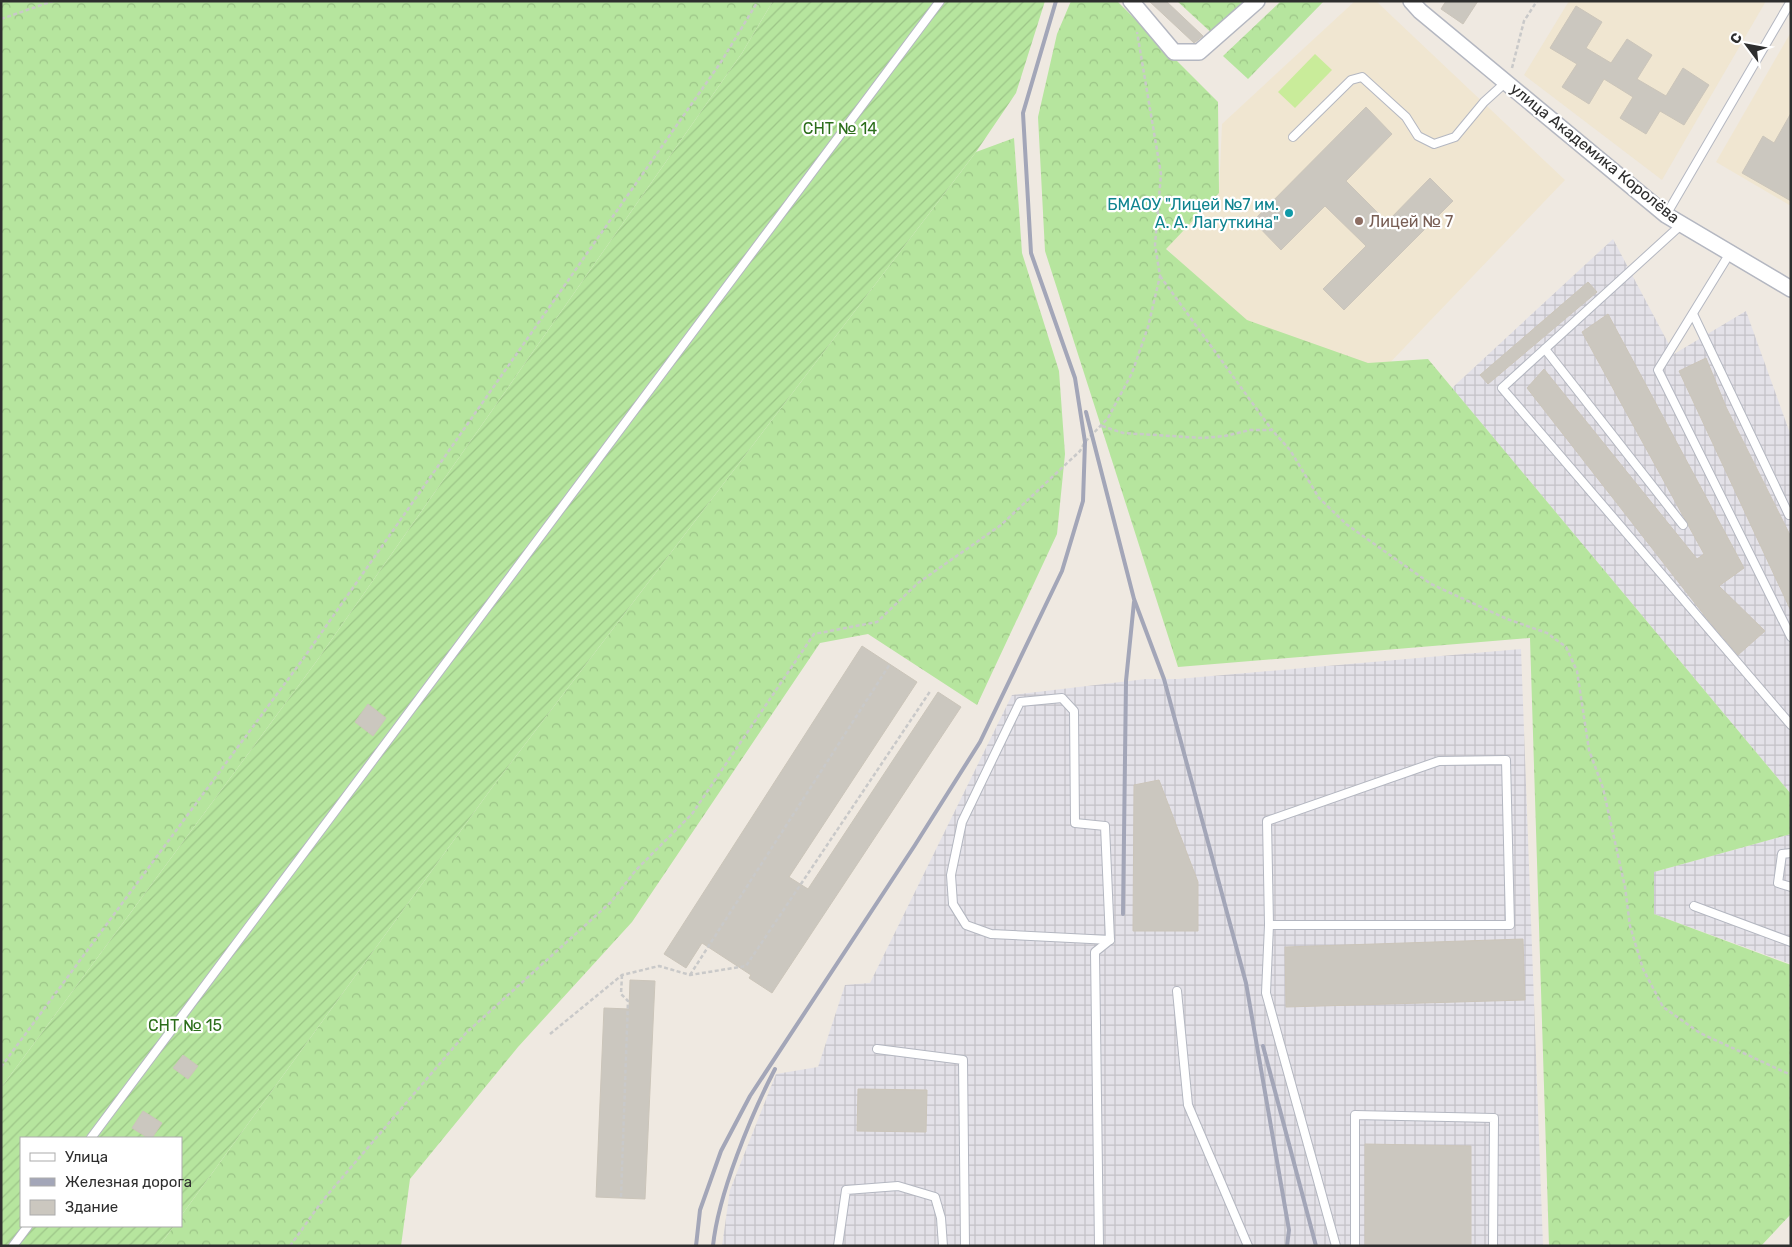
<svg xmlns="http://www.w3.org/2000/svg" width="1792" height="1247" font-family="Rubik,sans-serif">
  <defs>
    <pattern id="industrial-grid" width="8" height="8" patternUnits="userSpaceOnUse" patternTransform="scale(1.25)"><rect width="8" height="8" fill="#e3e1e8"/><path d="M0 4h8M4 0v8" fill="none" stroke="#c3c1c7"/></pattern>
    <pattern id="forest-crowns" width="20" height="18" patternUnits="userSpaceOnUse" patternTransform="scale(1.25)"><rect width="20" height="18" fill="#b6e59e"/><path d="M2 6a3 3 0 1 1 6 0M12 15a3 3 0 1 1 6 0" fill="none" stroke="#9dc588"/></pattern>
    <pattern id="garden-furrows" width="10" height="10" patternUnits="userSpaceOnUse" patternTransform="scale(1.25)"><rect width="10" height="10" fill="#b6e59e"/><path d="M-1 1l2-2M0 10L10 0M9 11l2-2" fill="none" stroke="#9dc588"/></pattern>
  </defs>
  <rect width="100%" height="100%" fill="#efe9e1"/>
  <g fill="url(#industrial-grid)">
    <polygon points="1613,239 1674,354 1746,311 1791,436 1791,794 1452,388"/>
    <polygon points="1521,649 1543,1246 722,1246 730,1190 776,1074 818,1067 845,985 870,983 1012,695 1146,679 1178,679"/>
    <polygon points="1791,834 1791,964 1654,914 1654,872"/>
  </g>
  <g fill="#f0e6d1">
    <polygon points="1355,1 1376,1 1565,180 1336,419 1166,248 1219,193 1222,124"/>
    <polygon points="1569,1 1766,1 1662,180 1524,75"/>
    <polygon points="1791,32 1791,206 1716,162"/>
  </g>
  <g fill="url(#forest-crowns)">
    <polygon points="1,1 773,1 742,53 316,662 1,1088"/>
    <polygon points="1071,1 1117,1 1218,102 1219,193 1166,249 1247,320 1368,363 1428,359 1791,794 1791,834 1654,872 1654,914 1791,965 1791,1214 1761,1246 1549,1246 1530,638 1178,667 1045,251 1038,117 1057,34"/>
    <polygon points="1177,1 1251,1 1215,36"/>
    <polygon points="1281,1 1324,1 1248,79 1223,56"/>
    <polygon points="1014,138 1022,253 1059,371 1065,454 1057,534 977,705 868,634 820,643 632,922 518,1047 410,1179 401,1246 159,1246 174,1226 181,1226 181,1216 491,789 976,152"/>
  </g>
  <polygon fill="url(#garden-furrows)" points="773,1 1045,1 1016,93 976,152 491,789 181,1216 181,1138 21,1138 21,1226 174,1226 159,1246 1,1246 1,1088 316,662 742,53"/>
  <polygon fill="#c9ec9a" points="1315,54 1332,70 1295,108 1278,92"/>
  <g fill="#cbc7bf" stroke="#cbc5ba">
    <polygon points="1149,1 1166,1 1203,36 1194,43"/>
    <polygon points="1446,1 1478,1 1463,24 1441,9"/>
    <polygon points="1576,6 1602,22 1586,48 1611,63 1627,39 1652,55 1637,79 1666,96 1683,68 1709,85 1684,125 1660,111 1646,134 1620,118 1633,97 1604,79 1589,104 1562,87 1577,64 1550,48"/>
    <polygon points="1366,107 1392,134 1346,181 1387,222 1430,178 1453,201 1344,310 1323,289 1366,246 1325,206 1281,250 1253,221"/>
    <polygon points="1791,113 1791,201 1742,173 1763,136 1774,143"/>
    <polygon points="1588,282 1597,292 1488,384 1480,375"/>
    <polygon points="1608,314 1744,568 1719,586 1765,631 1738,655 1708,620 1527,388 1544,369 1697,559 1704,554 1582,332"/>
    <polygon points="1706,358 1726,407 1791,537 1791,611 1679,371"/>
    <polygon points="862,646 917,682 789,877 808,889 938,692 961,707 772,993 749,978 751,975 702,943 686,968 664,954"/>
    <polygon points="368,704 386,718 373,736 355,722"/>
    <polygon points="1159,780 1198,882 1198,931 1133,931 1134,785"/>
    <polygon points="1523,939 1525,1000 1286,1007 1285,947"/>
    <polygon points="630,980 655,981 645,1199 596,1197 604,1008 629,1009"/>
    <polygon points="183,1055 198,1066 188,1079 173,1068"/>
    <polygon points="858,1089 927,1090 926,1132 857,1131"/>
    <polygon points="143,1111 162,1123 152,1138 148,1138 132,1128"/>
    <polygon points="1365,1144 1471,1146 1471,1246 1365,1246"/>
  </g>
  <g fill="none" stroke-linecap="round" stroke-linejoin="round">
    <defs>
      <g id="lane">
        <polyline points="1293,137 1351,80 1362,77 1406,117 1418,136 1434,144 1455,137 1484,102 1506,82"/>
        <polyline points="1666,215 1791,1"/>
        <polyline points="1682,224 1502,388 1791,725"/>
        <polyline points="1730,253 1658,370 1791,637"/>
        <polyline points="1693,314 1789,515"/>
        <polyline points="1545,349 1683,525"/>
        <polygon points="1062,698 1074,711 1075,823 1105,826 1110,940 991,934 966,925 953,904 951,875 962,822 1020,702"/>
        <polyline points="1791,853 1782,854 1778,883 1791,887"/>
        <polyline points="1694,906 1791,942"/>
        <polyline points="1269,925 1510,925 1506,760 1439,761 1267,821 1269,925 1266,993 1336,1246"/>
        <polyline points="1177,991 1188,1105 1248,1246"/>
        <polyline points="877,1049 963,1060 965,1246"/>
        <polyline points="91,1138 940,1"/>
        <polyline points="13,1246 28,1226"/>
        <polyline points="838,1246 846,1190 898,1186 935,1197 941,1218 943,1246"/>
        <polyline points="1099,1246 1095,952 1110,940"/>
        <polyline points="1355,1246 1355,1115 1494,1118 1493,1246"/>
      </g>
      <g id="street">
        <polyline points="1131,1 1174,52 1199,52 1257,1"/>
        <polyline points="1411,1 1420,11 1666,215 1791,289"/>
      </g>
    </defs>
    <use href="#lane" stroke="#b4b7c1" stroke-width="10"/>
    <use href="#street" stroke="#b4b7c1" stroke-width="18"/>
    <g stroke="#c9c9c9" stroke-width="2.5" stroke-dasharray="4 2.5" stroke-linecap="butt">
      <polyline points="1,19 53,1"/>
      <polyline points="1512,68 1524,21 1537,1"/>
      <polyline points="1160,276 1272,430"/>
      <polyline points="1102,426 1123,433 1203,438 1225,436 1250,430 1272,430 1290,450 1319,498 1346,524 1431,584 1507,619 1547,633 1566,647 1577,671 1589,750 1603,788 1625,887 1630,926 1643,969 1663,1007 1700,1033 1791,1075"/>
      <polyline points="690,975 890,664"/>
      <polyline points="550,1034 622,975 659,966 690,975 746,966 931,690"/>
      <polyline points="1,1067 303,659 721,62 758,1"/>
      <polyline points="621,1197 628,1001 621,994 622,975"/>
      <polyline points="290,1246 323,1200 466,1033 611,902 636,870 692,814 814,634 877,622 918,583 1001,525 1080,451 1085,442 1108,418 1132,373 1148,327 1160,276 1155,245 1161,174 1137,32"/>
    </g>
    <use href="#lane" stroke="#fff" stroke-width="8"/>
    <use href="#street" stroke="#fff" stroke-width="15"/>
    <g stroke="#a3a6b8" stroke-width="4">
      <polyline points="1086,412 1134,599 1164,679 1246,983 1289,1230 1287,1246"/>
      <polyline points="1123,914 1126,681 1134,602"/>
      <polyline points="1263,1046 1316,1246"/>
      <polyline points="696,1246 700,1210 721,1151 750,1096 915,845 980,742 1062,571 1083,501 1085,442 1075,378 1031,253 1023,113 1056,1"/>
      <path d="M713 1246C718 1195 751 1115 775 1069"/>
    </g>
  </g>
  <circle fill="#0f9aa8" stroke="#fff" stroke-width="2" cx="1289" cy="213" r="5"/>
  <circle fill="#8d6e63" stroke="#fff" stroke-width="2" cx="1359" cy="221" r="5"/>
  <g text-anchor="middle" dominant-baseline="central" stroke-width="4.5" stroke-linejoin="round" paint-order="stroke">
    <g font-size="16" fill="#2c6e1b" stroke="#fff">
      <text x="840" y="128">СНТ № 14</text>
      <text x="185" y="1025">СНТ № 15</text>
    </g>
    <g font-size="16" fill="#2e2e2e" stroke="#fff">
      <text transform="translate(1595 153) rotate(39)">улица Академика Королёва</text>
    </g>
    <g font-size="16" fill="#0d838f" stroke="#fff" text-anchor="end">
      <text x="1279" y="204">БМАОУ "Лицей №7 им.<tspan x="1279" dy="18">А. А. Лагуткина"</tspan></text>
    </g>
    <g font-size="16" fill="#785e54" stroke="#fff" text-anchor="start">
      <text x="1369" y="221">Лицей № 7</text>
    </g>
  </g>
  <rect width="1792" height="1247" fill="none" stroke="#2e2e2e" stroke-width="5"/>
  <rect x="20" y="1137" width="162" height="90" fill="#ffffff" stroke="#ababab"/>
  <rect x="30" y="1153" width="25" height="8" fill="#ffffff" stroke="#ababab"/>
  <text x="65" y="1162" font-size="15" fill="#2e2e2e">Улица</text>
  <rect x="30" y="1178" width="25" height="8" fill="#a3a6b8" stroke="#ababab"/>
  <text x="65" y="1187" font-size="15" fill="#2e2e2e">Железная дорога</text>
  <rect x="30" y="1200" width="25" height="15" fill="#cbc7bf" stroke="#ababab"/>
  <text x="65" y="1212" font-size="15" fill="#2e2e2e">Здание</text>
  <g transform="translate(1747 45) rotate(302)" stroke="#ffffff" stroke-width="4" paint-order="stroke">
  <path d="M0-4L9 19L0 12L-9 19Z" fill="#2e2e2e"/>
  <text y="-8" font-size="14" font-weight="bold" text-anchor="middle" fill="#2e2e2e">С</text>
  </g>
</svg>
